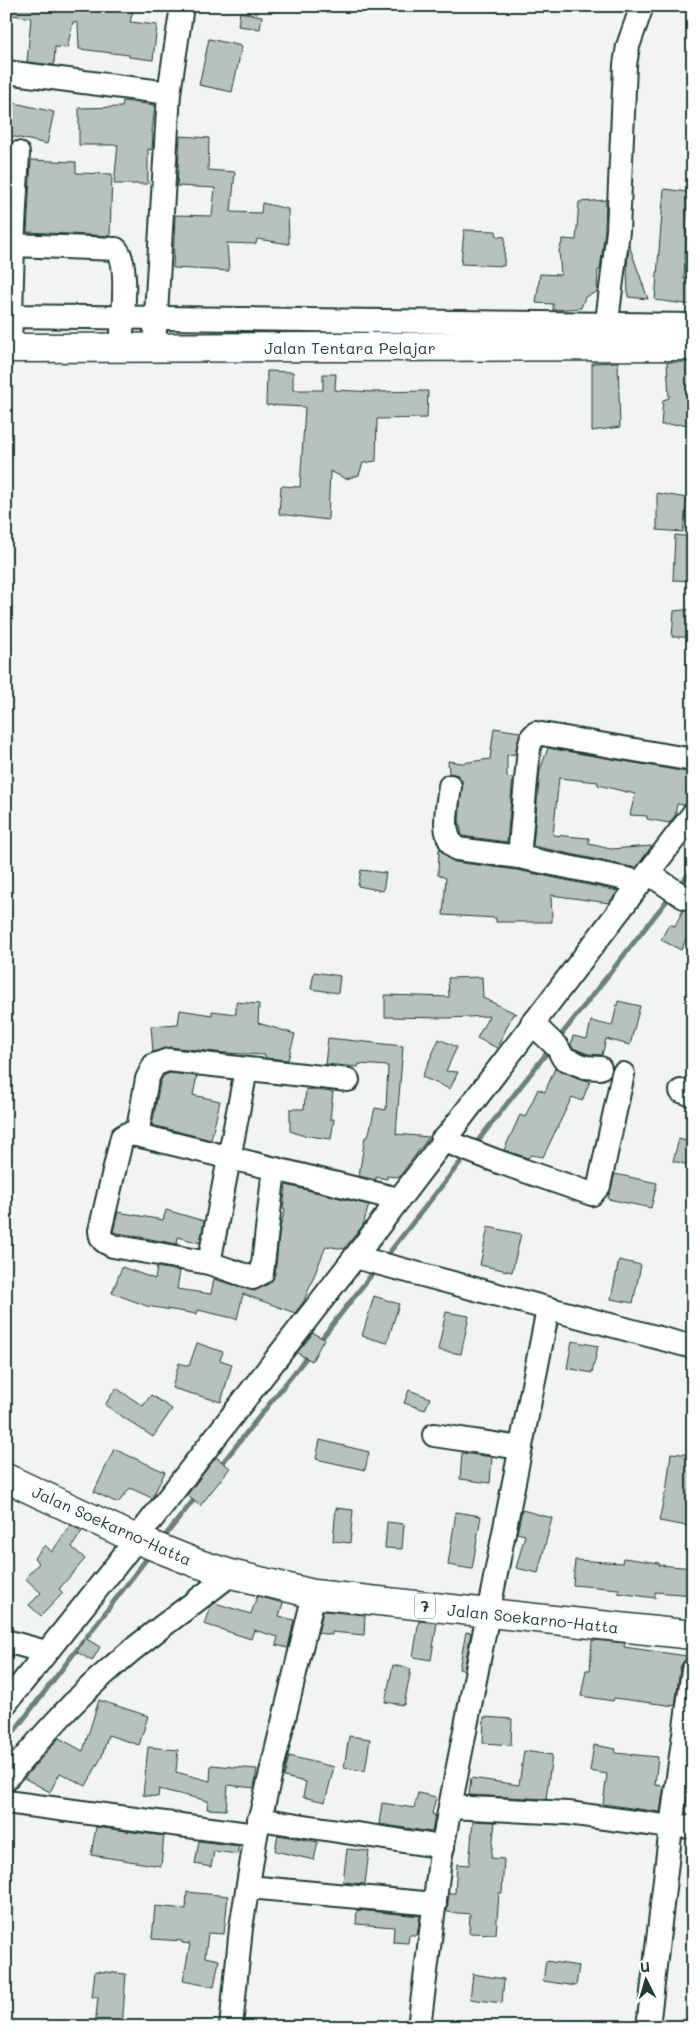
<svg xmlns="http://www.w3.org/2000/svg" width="699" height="2033" font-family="Mali,sans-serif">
  <rect width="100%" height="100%" fill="#f2f3f3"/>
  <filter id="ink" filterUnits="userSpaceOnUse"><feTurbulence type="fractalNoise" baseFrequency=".02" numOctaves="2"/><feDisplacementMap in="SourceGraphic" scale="10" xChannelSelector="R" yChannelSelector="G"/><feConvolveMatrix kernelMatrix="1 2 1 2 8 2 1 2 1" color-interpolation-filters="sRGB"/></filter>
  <g filter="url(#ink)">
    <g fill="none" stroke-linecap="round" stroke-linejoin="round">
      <g stroke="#6d807b" stroke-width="5">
        <polyline points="679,886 693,869"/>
        <polyline points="558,1039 672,894"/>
        <polyline points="473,1147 550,1049"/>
        <polyline points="385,1258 466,1155"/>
        <polyline points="318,1343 376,1269"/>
        <polyline points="220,1466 310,1353"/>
        <polyline points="161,1541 196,1497"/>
        <polyline points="6,1742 151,1553"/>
      </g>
    </g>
    <g fill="#b7c1bd" stroke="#1f3d34">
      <polygon points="6,6 134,6 130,22 157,25 153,60 129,57 129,55 79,49 78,23 73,22 67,48 55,47 54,65 27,62 31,18 6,14"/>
      <polygon points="240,12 262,16 260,29 238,26"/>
      <polygon points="209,39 242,46 232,92 199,85"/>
      <polygon points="6,101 54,112 47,144 6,135"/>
      <polygon points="123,101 155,105 152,133 153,133 152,150 148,149 148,184 114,184 118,145 79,145 79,108 122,107"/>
      <polygon points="180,136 209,138 208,170 235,172 231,212 261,213 262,203 288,209 289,244 257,239 256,244 227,243 229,271 173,268 175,215 212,216 215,188 177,186"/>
      <polygon points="31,160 76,162 76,173 112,174 110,236 27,232"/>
      <polygon points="664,189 688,192 684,279 693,281 693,305 655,300"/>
      <polygon points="606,200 605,230 600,270 598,270 597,292 585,297 581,308 553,310 553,304 536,303 540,274 561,275 559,251 563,239 576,240 579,202"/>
      <polygon points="464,230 496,231 497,236 505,237 504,266 461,264"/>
      <polygon points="629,245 648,299 628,297 627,266"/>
      <polygon points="618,362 620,427 592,431 592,363"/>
      <polygon points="667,362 693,362 693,424 661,425 663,400 669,398"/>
      <polygon points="267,371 293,372 293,390 323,390 323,374 336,374 335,390 374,392 428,391 427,418 377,419 376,461 363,463 359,475 346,479 330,471 328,520 279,514 281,486 300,487 305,407 266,405"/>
      <polygon points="657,493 687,498 683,532 657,530"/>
      <polygon points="675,535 693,537 693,581 673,580"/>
      <polygon points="693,609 693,637 672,637 674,611"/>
      <polygon points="494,728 520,732 515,754 507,755 507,777 513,778 507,842 462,836 459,820 462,781 458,775 449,773 448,761 462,763 490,759"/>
      <polygon points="548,748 693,773 693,787 689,802 684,805 677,804 675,816 669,823 647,819 647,816 630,815 635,794 598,785 598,782 559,778 553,835 589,838 589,844 611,849 651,846 651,847 636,868 533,846 540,770"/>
      <polygon points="439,849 448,858 455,862 517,870 618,891 609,903 551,895 552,922 496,922 496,918 443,915 446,878 438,875"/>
      <polygon points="361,870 386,873 383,891 358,886"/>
      <polygon points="683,910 693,913 693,925 681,950 661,940 669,924 675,926"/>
      <polygon points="314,972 340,976 338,993 311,989"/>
      <polygon points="482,977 483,998 517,1014 513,1014 497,1048 477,1038 489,1016 448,1018 385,1017 385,995 449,997 448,978"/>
      <polygon points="618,1001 640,1006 630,1045 606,1039 602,1055 588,1054 573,1048 571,1045 573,1036 587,1039 591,1021 612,1026"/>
      <polygon points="236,1002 259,1004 258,1023 295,1034 288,1060 265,1058 265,1055 225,1053 169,1047 153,1052 151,1026 178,1024 180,1010 212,1015 212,1011 236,1014"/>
      <polygon points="328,1038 403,1046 396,1134 429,1137 399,1177 387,1176 387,1179 376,1177 376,1180 359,1176 365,1137 368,1137 375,1108 386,1110 388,1066 359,1064 358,1067 325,1064"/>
      <polygon points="439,1039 457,1047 446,1071 458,1072 450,1089 422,1077"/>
      <polygon points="555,1068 580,1079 590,1081 582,1101 572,1097 543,1157 531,1155 528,1158 504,1150 520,1115 525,1117 538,1089 545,1092"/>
      <polygon points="170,1073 197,1076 193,1095 220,1101 211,1140 152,1125 160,1083 163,1076"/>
      <polygon points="306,1089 333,1092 330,1119 334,1119 331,1139 301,1135 290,1131 290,1109 304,1109"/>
      <polygon points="679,1139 693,1143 693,1166 673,1161"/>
      <polygon points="615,1174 657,1183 651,1208 608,1199"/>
      <polygon points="286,1185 369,1205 363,1225 344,1249 326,1246 304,1301 295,1313 243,1294 237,1319 198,1310 197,1314 147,1306 112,1293 122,1267 155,1279 157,1267 180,1271 177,1289 211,1294 214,1279 254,1291 268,1284 275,1274 280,1227 285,1210 283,1209"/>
      <polygon points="166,1210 204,1221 200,1243 178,1237 177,1244 113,1232 118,1212 163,1220"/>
      <polygon points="488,1227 521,1234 512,1272 480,1265"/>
      <polygon points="619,1260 641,1265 633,1303 611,1299"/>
      <polygon points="374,1296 399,1304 387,1343 362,1336"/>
      <polygon points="446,1312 469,1316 461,1354 438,1350"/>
      <polygon points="313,1333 324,1339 312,1361 297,1353"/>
      <polygon points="572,1341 598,1346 592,1373 567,1368"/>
      <polygon points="197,1343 223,1352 220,1360 232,1364 221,1402 172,1388 179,1363 189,1366"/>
      <polygon points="116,1388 143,1406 151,1395 172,1409 153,1437 105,1405"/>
      <polygon points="409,1390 430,1398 425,1410 404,1403"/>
      <polygon points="320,1440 369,1452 365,1470 316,1459"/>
      <polygon points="114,1449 165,1472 152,1498 130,1488 118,1503 94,1492"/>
      <polygon points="462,1453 492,1457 490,1483 460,1479"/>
      <polygon points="671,1453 693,1455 693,1527 659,1521 665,1493 666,1493"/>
      <polygon points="216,1457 230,1468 200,1506 187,1495"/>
      <polygon points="336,1508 353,1510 350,1543 333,1541"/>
      <polygon points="522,1510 552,1518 538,1573 516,1568 525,1535 517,1533"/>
      <polygon points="456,1512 481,1516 472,1569 448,1565"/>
      <polygon points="387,1522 404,1524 402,1549 385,1548"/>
      <polygon points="70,1525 82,1531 72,1547 85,1559 59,1589 63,1593 41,1616 29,1605 41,1593 25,1578 39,1563 34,1558 45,1545 52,1552"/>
      <polygon points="623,1558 659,1563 659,1565 693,1568 693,1595 655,1592 655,1598 618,1593 619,1589 573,1585 575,1560 622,1563"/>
      <polygon points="257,1596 283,1603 279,1616 294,1620 288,1648 276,1645 278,1637 254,1630 251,1639 204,1624 210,1607 215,1603 251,1614"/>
      <polygon points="323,1611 365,1615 364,1635 332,1632 332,1635 318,1633"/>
      <polygon points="419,1621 437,1623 431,1660 413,1657"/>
      <polygon points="466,1632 471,1633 464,1670 459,1669"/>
      <polygon points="85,1638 100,1647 92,1661 77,1652"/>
      <polygon points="592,1640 625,1643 624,1647 687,1656 680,1668 675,1706 614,1698 613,1701 581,1696 586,1670 590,1670"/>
      <polygon points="393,1665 411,1669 404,1705 385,1702"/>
      <polygon points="99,1700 148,1716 139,1745 108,1735 102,1756 86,1786 60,1773 50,1792 24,1778 59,1738 83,1751"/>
      <polygon points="484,1717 512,1719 511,1745 483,1743"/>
      <polygon points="349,1736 370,1739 365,1771 344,1768"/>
      <polygon points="594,1745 616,1749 615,1753 658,1757 655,1785 664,1786 660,1812 603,1804 607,1774 590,1771"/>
      <polygon points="148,1747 178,1750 176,1772 210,1781 211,1765 257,1769 254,1788 228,1785 226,1810 207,1809 208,1801 159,1789 158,1797 143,1795"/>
      <polygon points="524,1751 552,1755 546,1799 469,1795 471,1778 519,1785"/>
      <polygon points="289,1756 334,1767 325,1802 303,1797 306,1782 284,1777"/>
      <polygon points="418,1793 436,1797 432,1814 435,1815 432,1832 379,1824 382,1803 414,1808"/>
      <polygon points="473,1821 495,1822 491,1858 504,1859 502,1893 499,1893 496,1934 469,1933 470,1914 447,1912 449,1893 455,1893 457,1864 469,1865"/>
      <polygon points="96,1827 164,1836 161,1866 91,1855"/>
      <polygon points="278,1835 318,1842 314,1860 275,1851"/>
      <polygon points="199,1841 239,1846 237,1854 214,1851 211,1867 195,1864"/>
      <polygon points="347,1849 369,1851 365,1884 343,1882"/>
      <polygon points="187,1892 228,1896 224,1934 208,1933 205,1957 219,1960 214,1987 183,1981 190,1944 182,1943 182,1941 152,1939 155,1906 186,1909"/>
      <polygon points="357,1910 420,1916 417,1935 409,1935 408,1943 393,1942 394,1927 356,1924"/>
      <polygon points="546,1961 579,1966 576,1986 543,1981"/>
      <polygon points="95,1971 126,1974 122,2027 95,2027 98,1997 92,1997"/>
      <polygon points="473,1974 504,1979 502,2003 470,1999"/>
    </g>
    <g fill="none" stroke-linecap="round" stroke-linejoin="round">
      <defs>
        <g id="minor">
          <polyline points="6,72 169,93"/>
          <path d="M13 245 116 249C129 261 123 313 122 332"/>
          <polyline points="6,316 693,325"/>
          <polyline points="155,331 169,93 182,6"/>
          <polyline points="605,338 618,231 625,65 628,46 642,6"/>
          <polyline points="10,348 13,245 18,153"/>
          <path d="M450 786C448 806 439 835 457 849L519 857 641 882"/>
          <polyline points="519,857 529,748 532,737 536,733 693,760"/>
          <polyline points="648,873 684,897 693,900"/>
          <polyline points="532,1023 558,1048 563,1058 585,1067 600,1068"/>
          <polyline points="681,1091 693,1095"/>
          <polyline points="137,1135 398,1199"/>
          <polyline points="442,1140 502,1163 592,1194 599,1186 623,1074"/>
          <path d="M274 1169 262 1273 253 1278 209 1263 113 1246C104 1242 101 1241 100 1231L122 1137 127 1134 137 1135 147 1079 154 1065 168 1060 348 1080"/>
          <polyline points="355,1257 693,1347"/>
          <polyline points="209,1263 246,1070"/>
          <polyline points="434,1435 521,1448"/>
          <polyline points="6,1641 46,1652"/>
          <polyline points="6,1703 114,1568 355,1257 693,814"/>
          <path d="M6 1779C39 1740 72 1701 111 1668 149 1634 191 1606 231 1574"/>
          <polyline points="6,1802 256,1835"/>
          <polyline points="450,1807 568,1813 671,1827 693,1826"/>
          <polyline points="259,1819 443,1847"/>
          <polyline points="248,1887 435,1904"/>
          <polyline points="231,2027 241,1928 256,1835 314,1594"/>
          <polyline points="419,2027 440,1860 450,1807 548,1309"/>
          <polyline points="648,2027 671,1827 693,1670"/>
        </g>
        <polyline id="major" points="6,348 693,346"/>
        <polyline id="highway" points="6,1478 136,1539 196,1563 231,1574 314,1594 693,1635"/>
      </defs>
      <use href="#minor" stroke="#1f3d34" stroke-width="26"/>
      <use href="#major" stroke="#1f3d34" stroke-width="31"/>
      <use href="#highway" stroke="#1f3d34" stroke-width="31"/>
      <use href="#minor" stroke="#fff" stroke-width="22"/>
      <use href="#major" stroke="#fff" stroke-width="28"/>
      <use href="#highway" stroke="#fff" stroke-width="28"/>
    </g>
  </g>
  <g text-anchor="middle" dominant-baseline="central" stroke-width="4" stroke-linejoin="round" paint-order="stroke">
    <rect fill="#fff" stroke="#627771" stroke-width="1" x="415" y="1593.5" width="20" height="25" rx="4"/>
    <g font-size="15" font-weight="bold" fill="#1f3d34">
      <text x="425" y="1606">7</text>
    </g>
    <g font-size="16" fill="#1f3d34" stroke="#fff">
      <text x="350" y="347">Jalan Tentara Pelajar</text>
      <text transform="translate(112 1525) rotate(24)">Jalan Soekarno-Hatta</text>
      <text transform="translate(533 1618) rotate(6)">Jalan Soekarno-Hatta</text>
    </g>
  </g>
  <rect width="699" height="2033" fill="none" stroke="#fff" stroke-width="25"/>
  <rect x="12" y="12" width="674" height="2008" fill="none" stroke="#1f3d34" stroke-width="2" filter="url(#ink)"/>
  <g transform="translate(646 1980) rotate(355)" stroke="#ffffff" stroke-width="4" paint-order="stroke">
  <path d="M0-4L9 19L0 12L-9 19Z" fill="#1f3d34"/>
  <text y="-8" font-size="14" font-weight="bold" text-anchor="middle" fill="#1f3d34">U</text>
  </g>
</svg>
